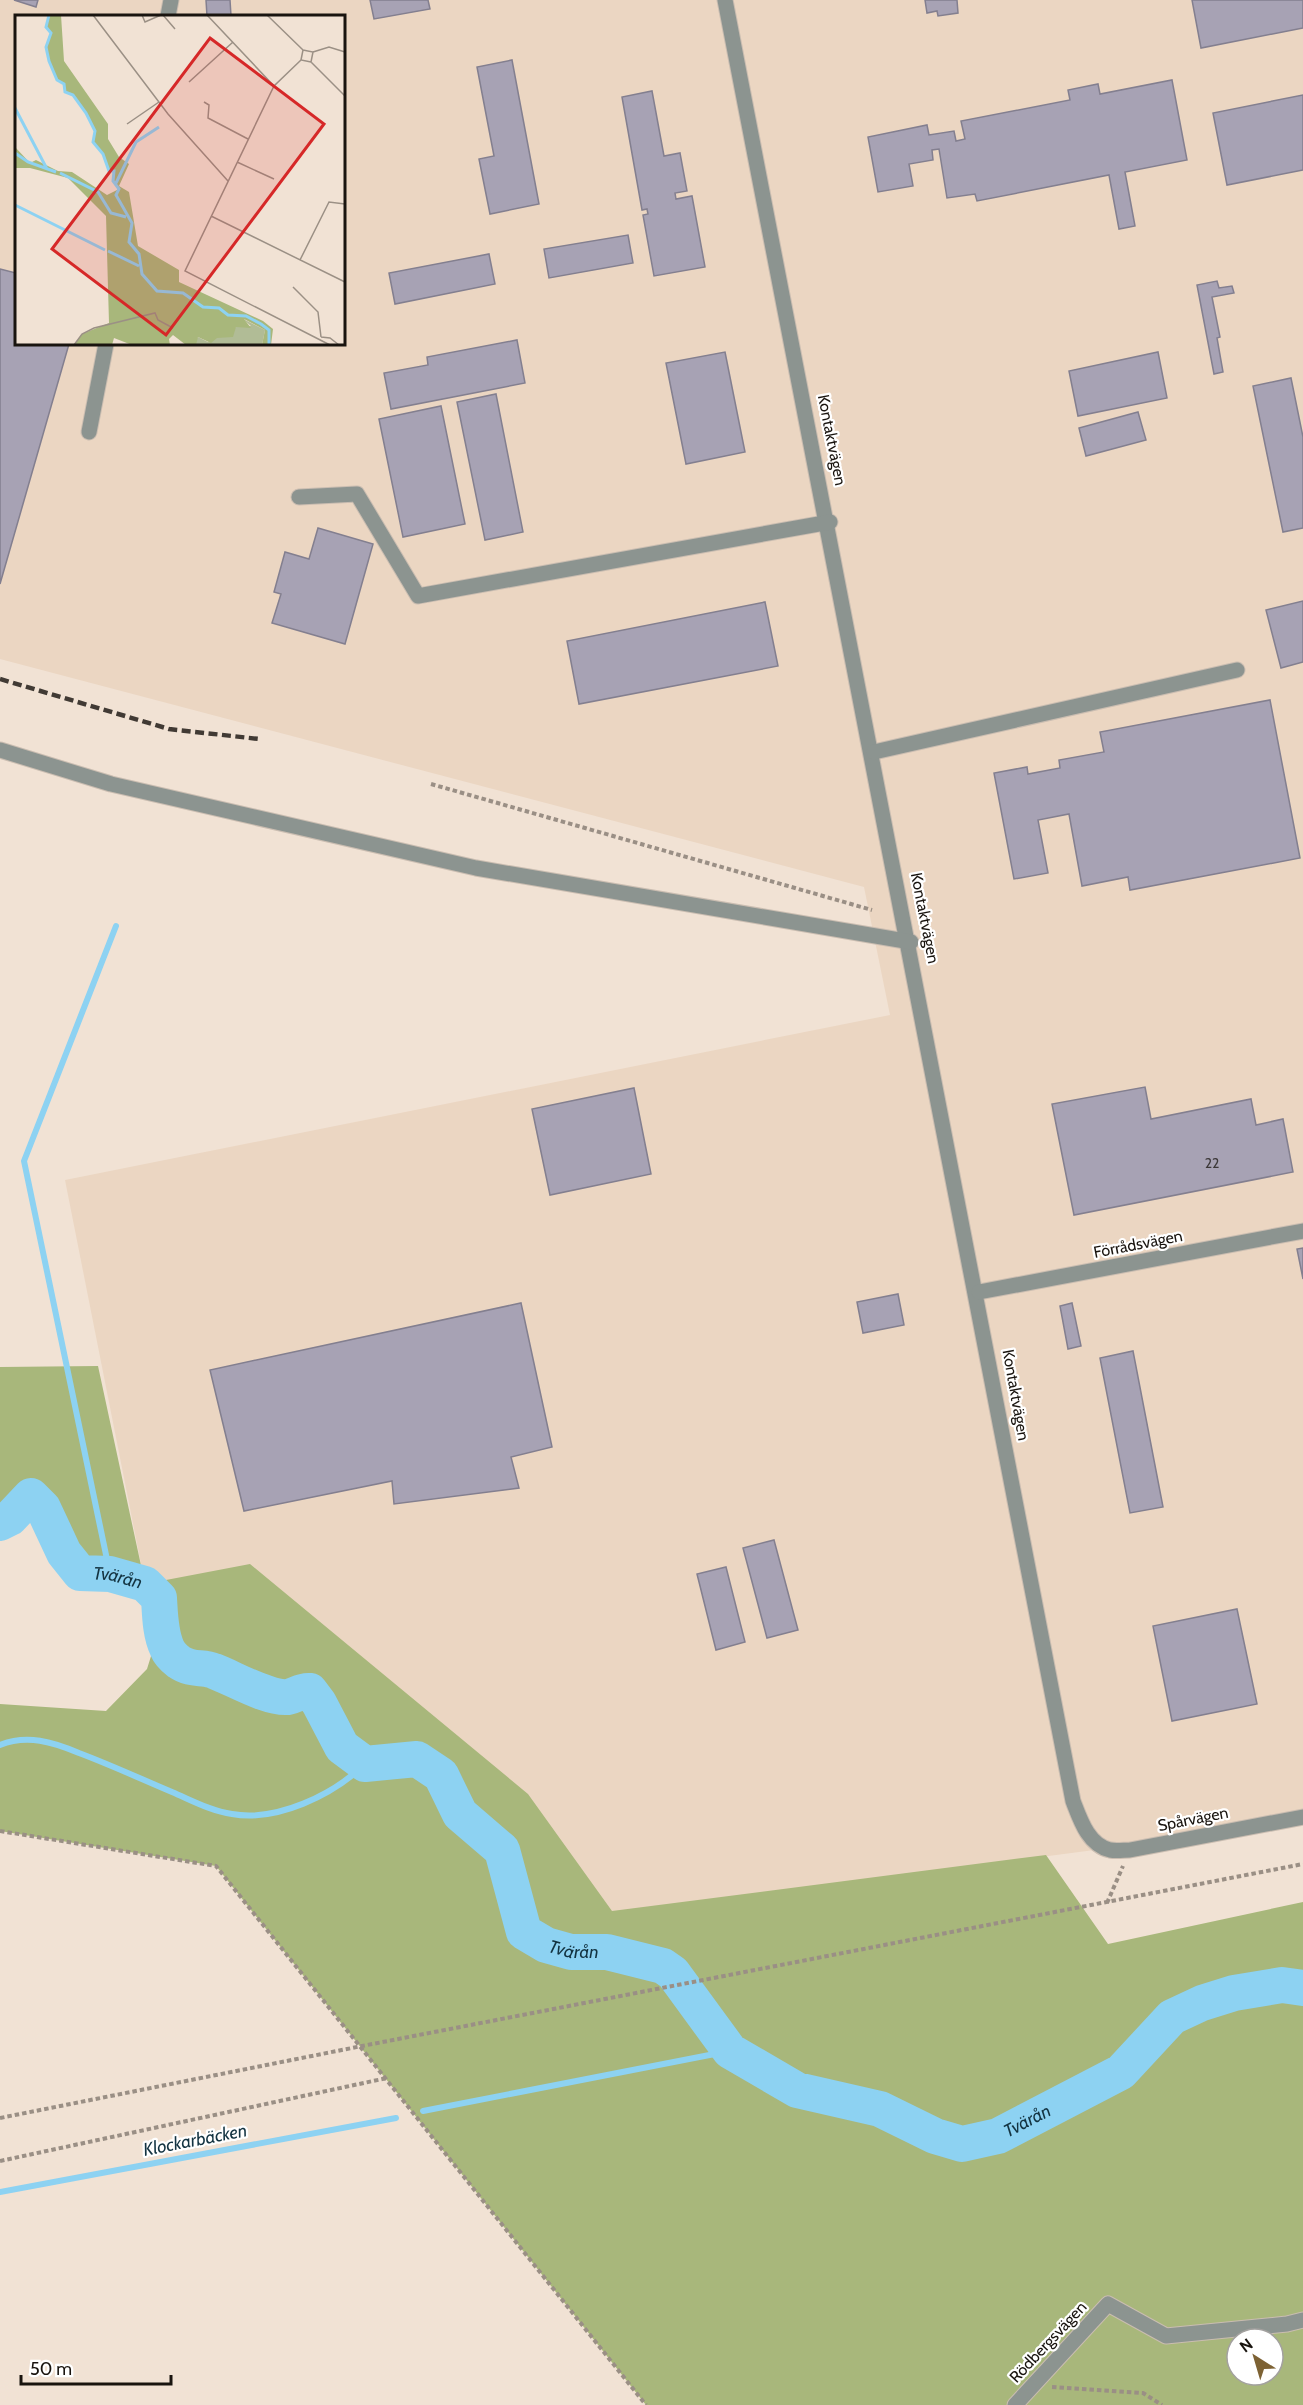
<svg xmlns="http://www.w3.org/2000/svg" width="1303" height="2405" font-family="Cabin,sans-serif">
  <rect width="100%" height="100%" fill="#f1e2d4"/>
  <path fill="#ebd6c2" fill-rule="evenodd" d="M0 0H1303V1810L1125 1846 611 1913 145 1584 65 1180 890 1015 864 887 0 659ZM16 16H344V344H16Z"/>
  <path fill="#a8b77b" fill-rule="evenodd" d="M98 1366 145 1584 250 1564 528 1794 612 1911 1046 1855 1108 1944 1303 1902V2405H646L216 1866 0 1831V1704L106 1711 147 1669 161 1624 159 1598 145 1584 110 1574 80 1573 64 1553 43 1508 31 1496 10 1518 0 1523V1367ZM1237 2339H1273V2375H1237Z"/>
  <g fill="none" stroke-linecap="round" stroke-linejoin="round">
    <g stroke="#8dd2f2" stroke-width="6">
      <polyline points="110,1574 24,1161 116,926"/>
      <path d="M0 1745C27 1734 53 1742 79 1753 111 1765 141 1779 172 1792 191 1800 211 1811 232 1814 277 1822 333 1795 365 1764"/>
      <polyline points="423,2111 730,2051"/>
      <polyline points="0,2192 396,2118"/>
    </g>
    <path stroke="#8dd2f2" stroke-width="36" id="s1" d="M0 1523 10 1518 31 1496 43 1508 64 1553 80 1573 110 1574 145 1584 159 1598C160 1614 160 1633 167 1648 169 1653 175 1659 179 1662 192 1671 202 1666 214 1671 233 1678 268 1699 288 1697 297 1695 301 1690 310 1691L319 1703 342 1747 365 1764 417 1759 441 1775 460 1814 502 1850 524 1932 546 1945 571 1952H607L663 1966 673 1973 730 2051 797 2090 880 2109 935 2136 962 2144 998 2136 1121 2072 1172 2017 1202 2003 1234 1993 1282 1985 1303 1988"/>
  </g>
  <g fill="#a7a2b4" stroke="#837f8f" stroke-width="1.5">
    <polygon points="14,0 38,0 36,7"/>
    <polygon points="206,0 230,0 231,16 207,16"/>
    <polygon points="370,0 428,0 430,9 374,19"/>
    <polygon points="925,0 957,0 958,13 938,16 937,11 927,13"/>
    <polygon points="1192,0 1303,0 1303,28 1201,48"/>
    <polygon points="512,60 539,204 490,214 479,159 494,156 477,67"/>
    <polygon points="1172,80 1187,160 1125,172 1135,226 1119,229 1109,175 977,201 975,194 947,198 939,149 932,150 933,160 909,164 913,186 878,192 868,137 927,125 929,135 954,131 956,141 965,139 961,121 1070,100 1068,90 1098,84 1100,94"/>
    <polygon points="652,91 664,156 680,153 687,191 675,193 676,199 692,196 705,267 654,276 643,215 648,214 647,209 642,210 622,97"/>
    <polygon points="1303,95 1303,170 1227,185 1213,113"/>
    <polygon points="628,235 633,263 549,278 544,249"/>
    <polygon points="489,254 495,284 395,304 389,273"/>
    <polygon points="0,269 16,273 16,344 69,344 0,584"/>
    <polygon points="1217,281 1219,288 1232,286 1234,293 1212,297 1220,337 1217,338 1223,372 1214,374 1197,285"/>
    <polygon points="517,340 525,383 391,409 384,373 428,365 427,357"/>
    <polygon points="725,352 745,452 686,464 666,363"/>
    <polygon points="1158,352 1167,398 1078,416 1069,371"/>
    <polygon points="1291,378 1303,437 1303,528 1283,532 1253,386"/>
    <polygon points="496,394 523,532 485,540 457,402"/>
    <polygon points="441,406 465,524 403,537 379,419"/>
    <polygon points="1138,412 1146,440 1086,456 1079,428"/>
    <polygon points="318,528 373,544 345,644 272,623 281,594 274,592 285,552 309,559"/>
    <polygon points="1303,601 1303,662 1281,668 1266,610"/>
    <polygon points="765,602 778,666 579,704 567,641"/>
    <polygon points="1270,700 1300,858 1130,890 1128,877 1082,886 1069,814 1038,820 1048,873 1014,879 994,773 1027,767 1028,774 1060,768 1059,760 1104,752 1100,732"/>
    <polygon points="1145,1087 1151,1119 1251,1099 1256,1125 1283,1119 1293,1172 1074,1215 1052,1104"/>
    <polygon points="634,1088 651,1174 550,1195 532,1109"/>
    <polygon points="1303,1248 1303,1279 1297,1249"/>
    <polygon points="898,1294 904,1325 863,1333 857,1302"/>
    <polygon points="521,1303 552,1447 511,1457 519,1488 394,1504 392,1481 244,1511 210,1370"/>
    <polygon points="1072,1303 1081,1346 1068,1349 1060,1306"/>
    <polygon points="1133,1351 1163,1507 1130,1513 1100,1358"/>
    <polygon points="774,1540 798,1630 767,1638 743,1548"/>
    <polygon points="726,1567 745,1642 716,1650 697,1574"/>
    <polygon points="1237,1609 1257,1704 1172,1721 1153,1626"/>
    <polygon points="1270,2333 1271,2339 1237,2339 1237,2352 1235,2338"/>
  </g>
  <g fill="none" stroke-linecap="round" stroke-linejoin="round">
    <defs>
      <g id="minor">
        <path d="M725 0C845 599 962 1199 1073 1801 1080 1819 1088 1845 1110 1850 1116 1851 1124 1850 1130 1850L1303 1817"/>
        <polyline points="168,16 171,0"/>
        <polyline points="89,432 106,344"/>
        <polyline points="299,497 357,494 418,596 830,522"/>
        <polyline points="0,750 111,784 476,868 911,942"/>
        <polyline points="874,752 1237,670"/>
        <polyline points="979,1292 1303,1231"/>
        <polyline points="1015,2405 1108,2304 1166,2336 1287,2324 1303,2320"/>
      </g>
    </defs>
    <use href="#minor" stroke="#cabdb1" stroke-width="17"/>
    <g stroke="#9a8f85" stroke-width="4" stroke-dasharray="4.5 3" stroke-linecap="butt">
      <polyline points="431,784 872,910"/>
      <polyline points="0,1831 216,1866 646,2405"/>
      <polyline points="1107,1903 1123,1866"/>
      <polyline points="0,2118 362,2046 1303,1864"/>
      <polyline points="0,2161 387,2078"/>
      <polyline points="1052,2387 1143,2393 1162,2405"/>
    </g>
    <use href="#minor" stroke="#8c9490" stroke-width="15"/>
    <polyline stroke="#413a34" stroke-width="4.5" stroke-dasharray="9 4.5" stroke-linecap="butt" points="0,679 169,729 259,739"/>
  </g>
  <g text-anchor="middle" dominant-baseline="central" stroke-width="4.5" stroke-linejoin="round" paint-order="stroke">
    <g font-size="14" fill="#3c3838">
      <text x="1212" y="1163">22</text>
    </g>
    <g font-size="16" fill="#19140f" stroke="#fff">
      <text transform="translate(832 440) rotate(79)">Kontaktvägen</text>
      <text transform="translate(925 918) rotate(79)">Kontaktvägen</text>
      <text transform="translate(1138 1244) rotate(-11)">Förrådsvägen</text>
      <text transform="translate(1016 1395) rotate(80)">Kontaktvägen</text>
      <text transform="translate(1193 1819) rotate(-11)">Spårvägen</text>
      <text transform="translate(1048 2342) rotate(-47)">Rödbergsvägen</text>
    </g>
    <g font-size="18" font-style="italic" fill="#133341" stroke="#fff">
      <text stroke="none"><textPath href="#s1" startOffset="172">Tvärån</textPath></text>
      <text stroke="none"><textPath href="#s1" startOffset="840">Tvärån</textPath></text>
      <text stroke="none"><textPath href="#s1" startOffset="1362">Tvärån</textPath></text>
      <text transform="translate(195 2140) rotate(-11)">Klockarbäcken</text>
    </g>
  </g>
  <g transform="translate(15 15)">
    <rect width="330" height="330" fill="#f1e2d4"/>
    <path d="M228 304 250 315 247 330H181L179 327 183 322 193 327 221 312 236 311Z" fill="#b1bc96"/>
    <path d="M34 0H46L49 46 93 109V124L104 142 114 149 104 171 114 177 123 231 164 255V267L248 306 258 314 256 330H247L250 315 229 304 236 313 221 312 218 322 202 323 196 328 183 322 181 330H171L158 320 154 324 155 330H117L99 323 97 330H59L67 319 94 308 91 201 53 163 15 153H0V132L15 148 21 145 43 156 57 157 92 180 104 174 98 166 99 157 94 156 88 139 78 127 80 116 71 98 58 80 50 77 49 69 42 65 35 48 31 32 36 18 31 12Z" fill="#a8b77b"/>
    <path fill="none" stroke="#8dd2f2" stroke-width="3" d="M34 0 31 12 36 18 31 32 34 46 42 65 49 69 50 77 58 80 71 98 80 116 78 127 88 139 94 156H99L98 166 104 174 101 180 117 208 114 227 124 239 127 259 142 276 168 278 188 292 204 293 213 300 231 301 246 309 254 315V330M0 93 32 154M0 138 13 147 41 157M45 158 83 177 96 198 111 202M101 168 121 127 144 112M0 190 90 235M93 236 124 251"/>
    <path fill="none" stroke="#9b9085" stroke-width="1.5" d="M78 0 153 99 213 166M127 0 130 7 146 0M148 0 160 14M192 0 259 71M252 0 288 35M288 35 286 45 296 47M288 35 298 37 296 47M298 37 314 32 330 37M286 45 259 71 170 256 315 330M296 47 330 81M174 67 218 27M189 87 194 90 193 103 233 124M112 109 144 87M222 147 259 164M196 201 330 267M285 245 314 187 330 189M278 272 303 297 306 322M306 322 315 323 324 330M59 330 67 319 79 313 140 298 143 305 158 313"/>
    <path fill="#d62828" fill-opacity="0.15" stroke="#d62828" stroke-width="3" d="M195 23 309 109 151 320 37 234Z"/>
    <rect width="330" height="330" fill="none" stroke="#19140f" stroke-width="3"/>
  </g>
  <g transform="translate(1255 2357) rotate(323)"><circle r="28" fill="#ffffff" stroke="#a3a19f" stroke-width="1.5"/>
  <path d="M0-4.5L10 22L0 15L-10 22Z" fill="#7d6234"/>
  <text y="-9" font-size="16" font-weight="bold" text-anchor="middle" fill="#19140f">N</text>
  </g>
  <path d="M21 2375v9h150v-9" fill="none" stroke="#19140f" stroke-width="3"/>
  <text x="30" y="2375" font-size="18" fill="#19140f" stroke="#ffffff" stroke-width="4.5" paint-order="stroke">50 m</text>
</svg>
